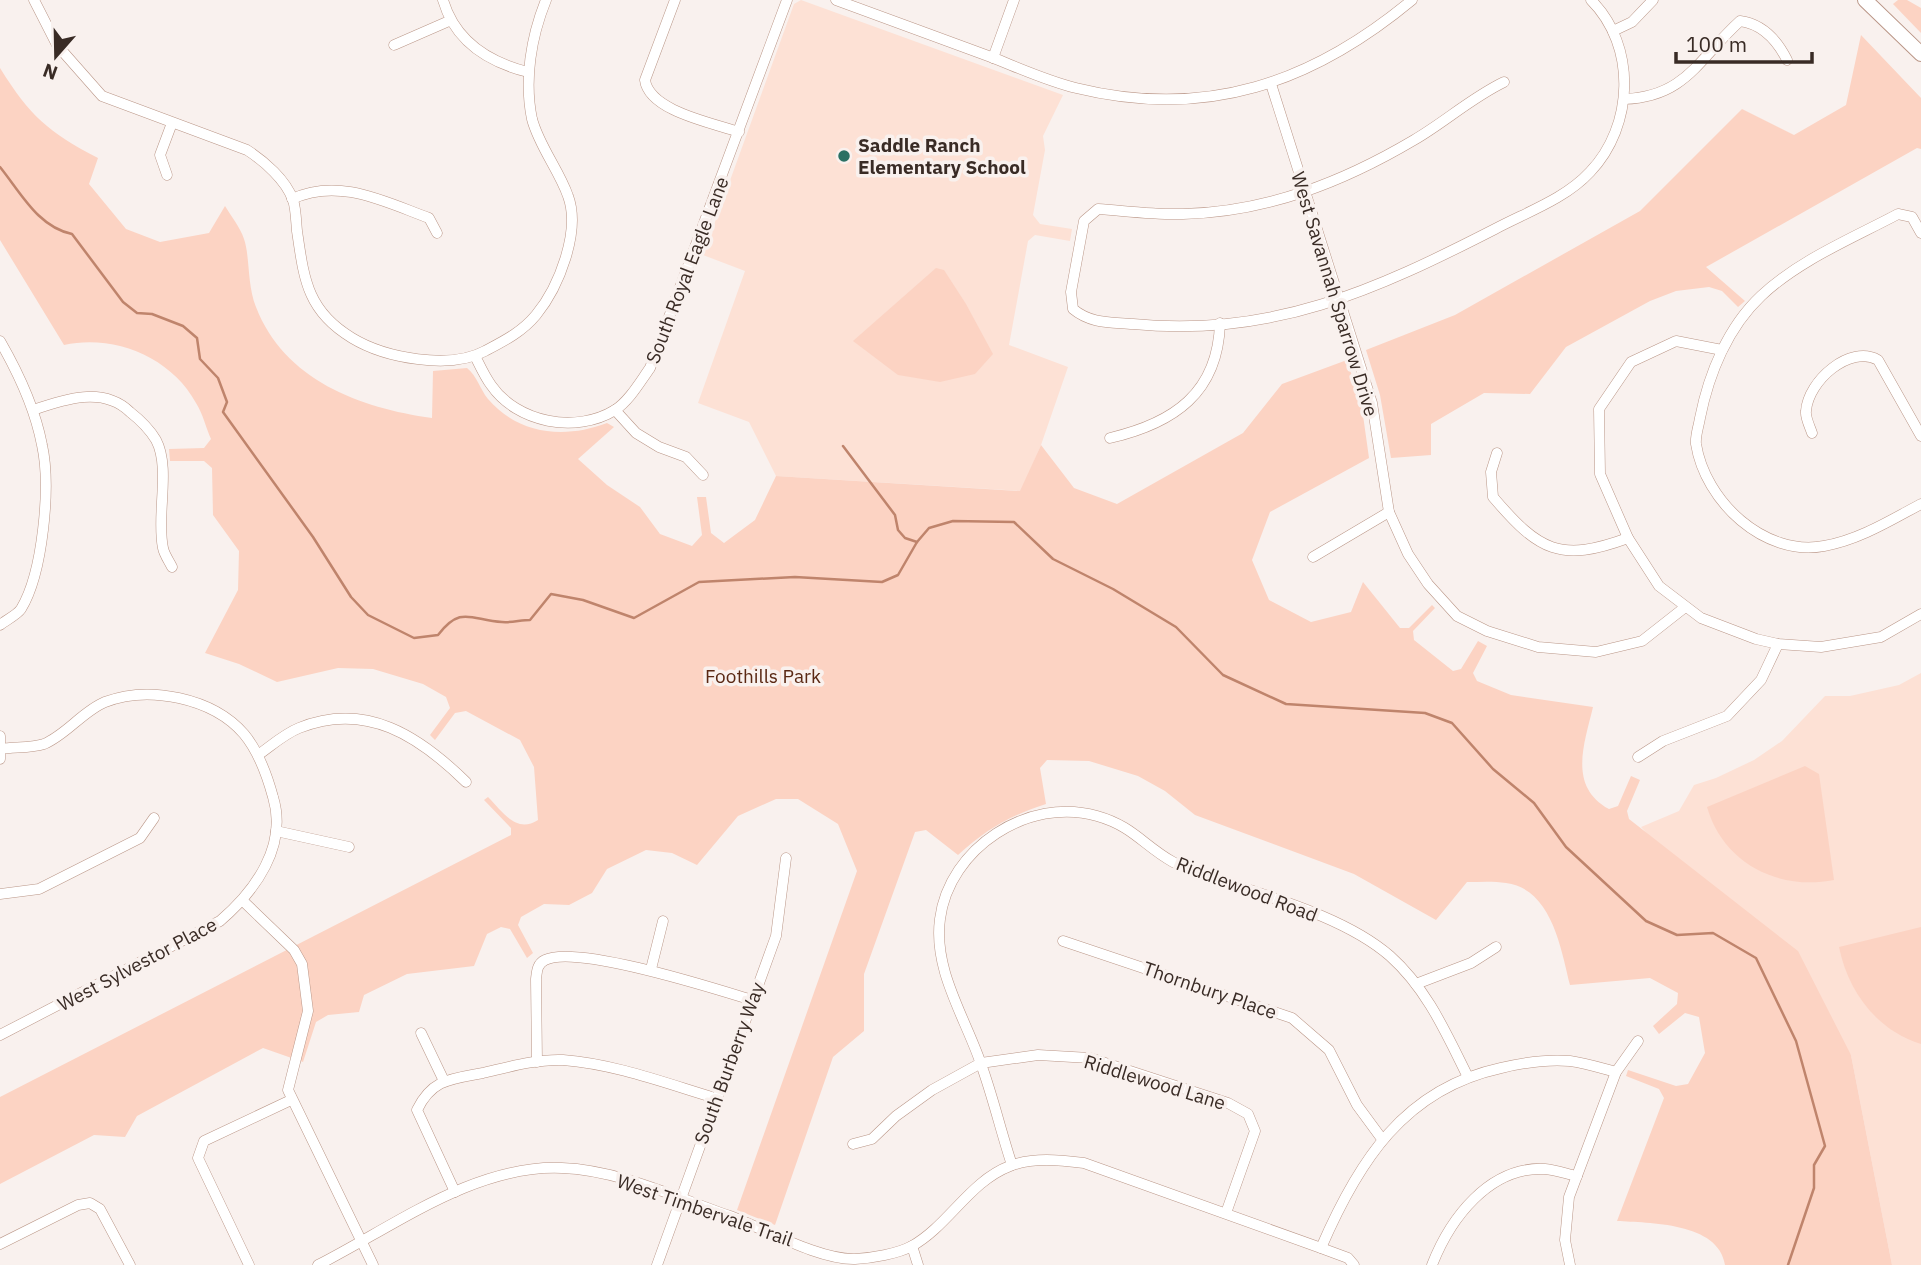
<svg xmlns="http://www.w3.org/2000/svg" width="1921" height="1265" font-family="'IBM Plex Sans',sans-serif">
  <rect width="100%" height="100%" fill="#f9f1ee"/>
  <g fill="#fde1d5">
    <polygon points="801,0 1063,95 1043,136 1045,150 1033,215 1040,224 1072,229 1070,241 1035,235 1028,241 1009,345 1068,367 1041,445 1021,491 776,476 749,422 698,403 745,271 703,255 794,4"/>
    <polygon points="1921,673 1921,1265 1892,1265 1851,1055 1641,827 1679,811 1694,785 1716,778 1754,760 1782,741 1825,696 1850,696 1899,685"/>
  </g>
  <g fill="#fcd3c3">
    <polygon points="1898,0 1907,0 1921,8 1921,33 1893,4"/>
    <polygon points="1861,35 1921,98 1921,149 1917,148 1706,267 1745,301 1738,307 1722,291 1709,287 1676,291 1650,301 1566,347 1530,394 1484,393 1431,424 1431,455 1391,458 1380,395 1366,350 1455,315 1640,211 1742,109 1794,135 1846,105"/>
    <path d="M0 68C30 116 48 132 98 158L89 184 126 229 160 242 209 233 225 206C231 216 240 227 244 239 250 256 247 285 256 307 284 380 360 408 432 418L433 371 467 368C477 376 480 389 488 399 519 435 565 439 607 423L614 427 578 459 607 485 640 507 660 534 692 546 702 535 697 497H706L711 533 724 543 755 520 776 476 1020 491 1041 445 1074 488 1117 504 1243 433 1282 384 1347 360 1362 408 1369 458 1270 512 1252 560 1269 600 1311 622 1351 612 1363 582 1400 628H1409L1432 605 1435 608 1413 631 1414 640 1453 671 1461 669 1478 641 1487 646 1473 673 1477 681 1511 695 1593 707C1584 745 1568 786 1609 809L1618 806 1631 776 1640 780 1627 811 1629 819 1798 951 1851 1055 1892 1265H1725C1719 1222 1648 1223 1617 1221L1664 1098 1659 1089 1626 1076 1628 1070 1676 1086 1688 1084 1705 1053 1699 1017 1685 1013 1659 1034 1653 1026 1677 1004 1678 993 1650 978 1570 985C1561 949 1552 889 1506 883 1494 881 1480 882 1467 882L1436 920 1354 874 1195 815 1165 791 1138 776 1089 761 1047 760 1040 768 1046 804C1009 816 987 829 958 855L926 830 915 832 864 974V1031L833 1057 775 1225 737 1210 857 871 838 824 798 799H776L738 816 697 865 672 853 646 850 607 869 592 893 569 905 544 904 521 917 518 925 533 953 527 958 510 929 501 927 487 934 474 966 407 974 364 995 359 1012 328 1015 316 1022 303 1062 263 1048 137 1116 125 1137 94 1135 0 1184V1097L511 835V828L484 800 488 797C503 812 516 834 538 820L534 767 520 740 466 711 455 713 435 740 430 735 450 708 446 697 423 684 373 669 338 668 277 682 239 664 205 653 238 590 239 551 213 515 212 468 204 461H170L169 449 204 448 211 439C206 428 203 414 196 403 171 357 114 334 64 345L0 240Z"/>
    <polygon points="936,268 944,270 966,304 993,354 975,374 940,382 898,375 853,341"/>
    <path d="M1805 766 1819 774 1834 880C1778 891 1723 863 1707 807Z"/>
    <path d="M1921 927V1044C1876 1030 1848 991 1839 947Z"/>
  </g>
  <g fill="none" stroke-linecap="round" stroke-linejoin="round">
    <g stroke="#bf846c" stroke-width="2.5">
      <path d="M0 167C21 193 38 227 72 234L123 302 137 313 152 314 183 326 197 338 200 359 218 378 227 402 223 412 313 537 351 597 368 615 414 638 438 635C461 605 471 620 502 622 511 623 521 620 530 620L551 594 583 600 634 618 699 582 795 577 882 582 898 575 917 542 929 528 953 521 1014 522 1053 559 1113 589 1176 627 1223 675 1286 704 1425 713 1452 723 1493 769 1534 803 1566 847 1646 921 1677 935 1713 933 1756 958 1796 1041 1825 1146 1814 1165V1188L1788 1265"/>
      <polyline points="843,446 895,515 898,530 905,538 917,542"/>
    </g>
    <defs>
      <g id="minor">
        <path d="M34 0 57 45 102 96 247 150C264 161 286 180 293 200 296 209 296 221 297 231 304 279 307 311 352 338 385 358 450 370 485 351 504 341 522 332 536 315 559 287 581 231 568 196 559 170 539 146 532 119 524 80 531 37 546 0"/>
        <path d="M443 0C455 41 488 62 528 72"/>
        <path d="M675 0 645 80C649 111 713 123 739 132"/>
        <path d="M836 0C888 19 939 38 991 57 1019 68 1047 81 1076 88 1206 120 1312 83 1412 0"/>
        <polyline points="1613,31 1632,22 1653,0"/>
        <polyline points="394,45 449,21"/>
        <polyline points="993,58 1014,0"/>
        <path d="M1504 82C1471 98 1445 122 1414 140 1343 182 1267 212 1183 214 1155 215 1126 211 1098 209L1084 221 1071 292 1073 309C1091 324 1111 322 1133 324 1271 338 1376 290 1495 229 1527 212 1565 199 1590 172 1634 126 1637 46 1591 0"/>
        <polyline points="1271,84 1372,403 1389,512 1408,554 1428,584 1457,616 1487,631 1538,647 1596,652 1642,641 1684,608"/>
        <path d="M1624 99C1686 97 1699 58 1740 21 1763 24 1777 40 1787 60"/>
        <polyline points="167,175 160,155 172,123"/>
        <path d="M292 199C339 177 385 202 429 218L437 233"/>
        <path d="M1921 233 1912 217 1898 214C1853 238 1799 260 1761 296 1728 327 1709 373 1700 418 1699 425 1695 436 1696 444 1705 501 1764 557 1824 546 1859 540 1891 520 1921 504"/>
        <path d="M0 341C19 374 35 408 42 445 51 486 43 573 21 609 17 615 6 620 0 625"/>
        <polyline points="1722,350 1676,341 1631,362 1599,409 1600,474 1628,538 1659,586 1701,618 1756,639 1778,644 1821,647 1881,637 1921,614"/>
        <path d="M475 356C480 366 485 377 491 385 517 423 576 434 615 410 629 401 640 382 650 368L787 0"/>
        <path d="M33 410C65 399 103 386 130 412 139 419 150 430 156 440 171 468 156 516 163 548 164 554 169 561 172 567"/>
        <polyline points="615,410 636,433 659,447 686,457 703,475"/>
        <path d="M1812 433C1810 427 1805 417 1806 411 1808 381 1850 344 1878 360L1921 436"/>
        <path d="M1110 438C1174 423 1218 393 1220 323"/>
        <path d="M1497 453 1491 472 1493 497C1539 551 1560 563 1628 538"/>
        <polyline points="1313,557 1389,512"/>
        <polyline points="0,736 0,759"/>
        <path d="M258 755C271 746 284 734 299 728 366 701 419 736 466 782"/>
        <polyline points="1638,757 1663,741 1727,716 1761,680 1778,644"/>
        <polyline points="276,831 349,847"/>
        <polyline points="0,894 39,889 140,838 154,818"/>
        <polyline points="243,901 294,950 302,964 308,1011 288,1090 373,1265"/>
        <polyline points="1063,941 1292,1018 1329,1050 1357,1105 1382,1139"/>
        <polyline points="651,969 663,921"/>
        <polyline points="1416,984 1471,963 1496,947"/>
        <polyline points="421,1033 444,1081"/>
        <path d="M0 1035 220 921C255 891 288 846 273 797 267 775 259 752 244 734 213 698 149 685 105 702 83 711 66 735 44 744 32 748 14 747 1 749"/>
        <path d="M537 1062 536 979C537 971 537 964 545 960 576 944 716 989 752 1000"/>
        <polyline points="853,1144 872,1139 896,1116 932,1090 981,1063 1038,1055 1090,1058 1228,1103 1248,1114 1255,1131 1226,1213"/>
        <path d="M1012 1165C1001 1132 993 1097 981 1064 965 1017 933 970 940 919 949 848 1029 796 1097 816 1133 826 1144 846 1173 862 1182 867 1193 870 1203 874 1261 895 1343 915 1390 956 1427 989 1446 1033 1467 1075"/>
        <path d="M455 1192 417 1110C432 1079 451 1079 483 1073 509 1067 536 1059 563 1060 615 1064 665 1083 715 1098"/>
        <polyline points="0,1244 78,1205 90,1203 100,1209 130,1265"/>
        <polyline points="912,1246 918,1265"/>
        <path d="M1321 1248C1358 1162 1404 1089 1501 1068 1522 1063 1548 1059 1570 1061 1585 1063 1601 1068 1616 1072"/>
        <polyline points="249,1265 198,1158 204,1141 291,1100"/>
        <path d="M318 1265C393 1227 475 1164 562 1168 619 1170 677 1198 730 1216 765 1229 819 1260 855 1259 872 1258 897 1254 912 1246 948 1226 970 1181 1010 1166 1033 1157 1060 1160 1084 1163L1321 1248 1348 1258 1354 1265"/>
        <polyline points="657,1265 776,936 786,858"/>
        <path d="M1432 1265C1450 1219 1489 1166 1545 1169 1556 1170 1567 1174 1577 1176"/>
        <polyline points="1570,1265 1565,1240 1569,1197 1616,1072 1638,1041"/>
      </g>
      <polyline id="secondary" points="1865,0 1921,54"/>
    </defs>
    <use href="#minor" stroke="#ba9687" stroke-width="11"/>
    <use href="#secondary" stroke="#ba9687" stroke-width="16"/>
    <use href="#minor" stroke="#fff" stroke-width="10"/>
    <use href="#secondary" stroke="#fff" stroke-width="14"/>
  </g>
  <circle fill="#2b7063" stroke="#f9f1ee" stroke-width="2.5" cx="844" cy="156" r="7"/>
  <g text-anchor="middle" dominant-baseline="central" stroke-width="7" stroke-linejoin="round" paint-order="stroke">
    <g font-size="19" font-weight="bold" fill="#392b25" stroke="#f9f1ee" text-anchor="start">
      <text x="858" y="145">Saddle Ranch<tspan x="858" dy="22">Elementary School</tspan></text>
    </g>
    <g font-size="19" fill="#392b25" stroke="#f9f1ee">
      <text transform="translate(687 270) rotate(-69)">South Royal Eagle Lane</text>
      <text transform="translate(1335 294) rotate(73)">West Savannah Sparrow Drive</text>
      <text transform="translate(1247 889) rotate(21)">Riddlewood Road</text>
      <text transform="translate(137 964) rotate(-28)">West Sylvestor Place</text>
      <text transform="translate(1210 990) rotate(19)">Thornbury Place</text>
      <text transform="translate(729 1063) rotate(-70)">South Burberry Way</text>
      <text transform="translate(1155 1082) rotate(17)">Riddlewood Lane</text>
      <text transform="translate(705 1210) rotate(19)">West Timbervale Trail</text>
    </g>
    <g font-size="19" fill="#5a2813" stroke="#f9f1ee">
      <text x="763" y="676">Foothills Park</text>
    </g>
  </g>
  <g transform="translate(56 56) rotate(200)" stroke="#f9f1ee" stroke-width="5" paint-order="stroke">
  <path d="M0-5L12 26L0 18L-12 26Z" fill="#392b25"/>
  <text y="-10" font-size="19" font-weight="bold" text-anchor="middle" fill="#392b25">N</text>
  </g>
  <path d="M1676 52v10h136v-10" fill="none" stroke="#392b25" stroke-width="3.5"/>
  <text x="1686" y="52" font-size="21" fill="#392b25" stroke="#f9f1ee" stroke-width="5" paint-order="stroke">100 m</text>
</svg>
